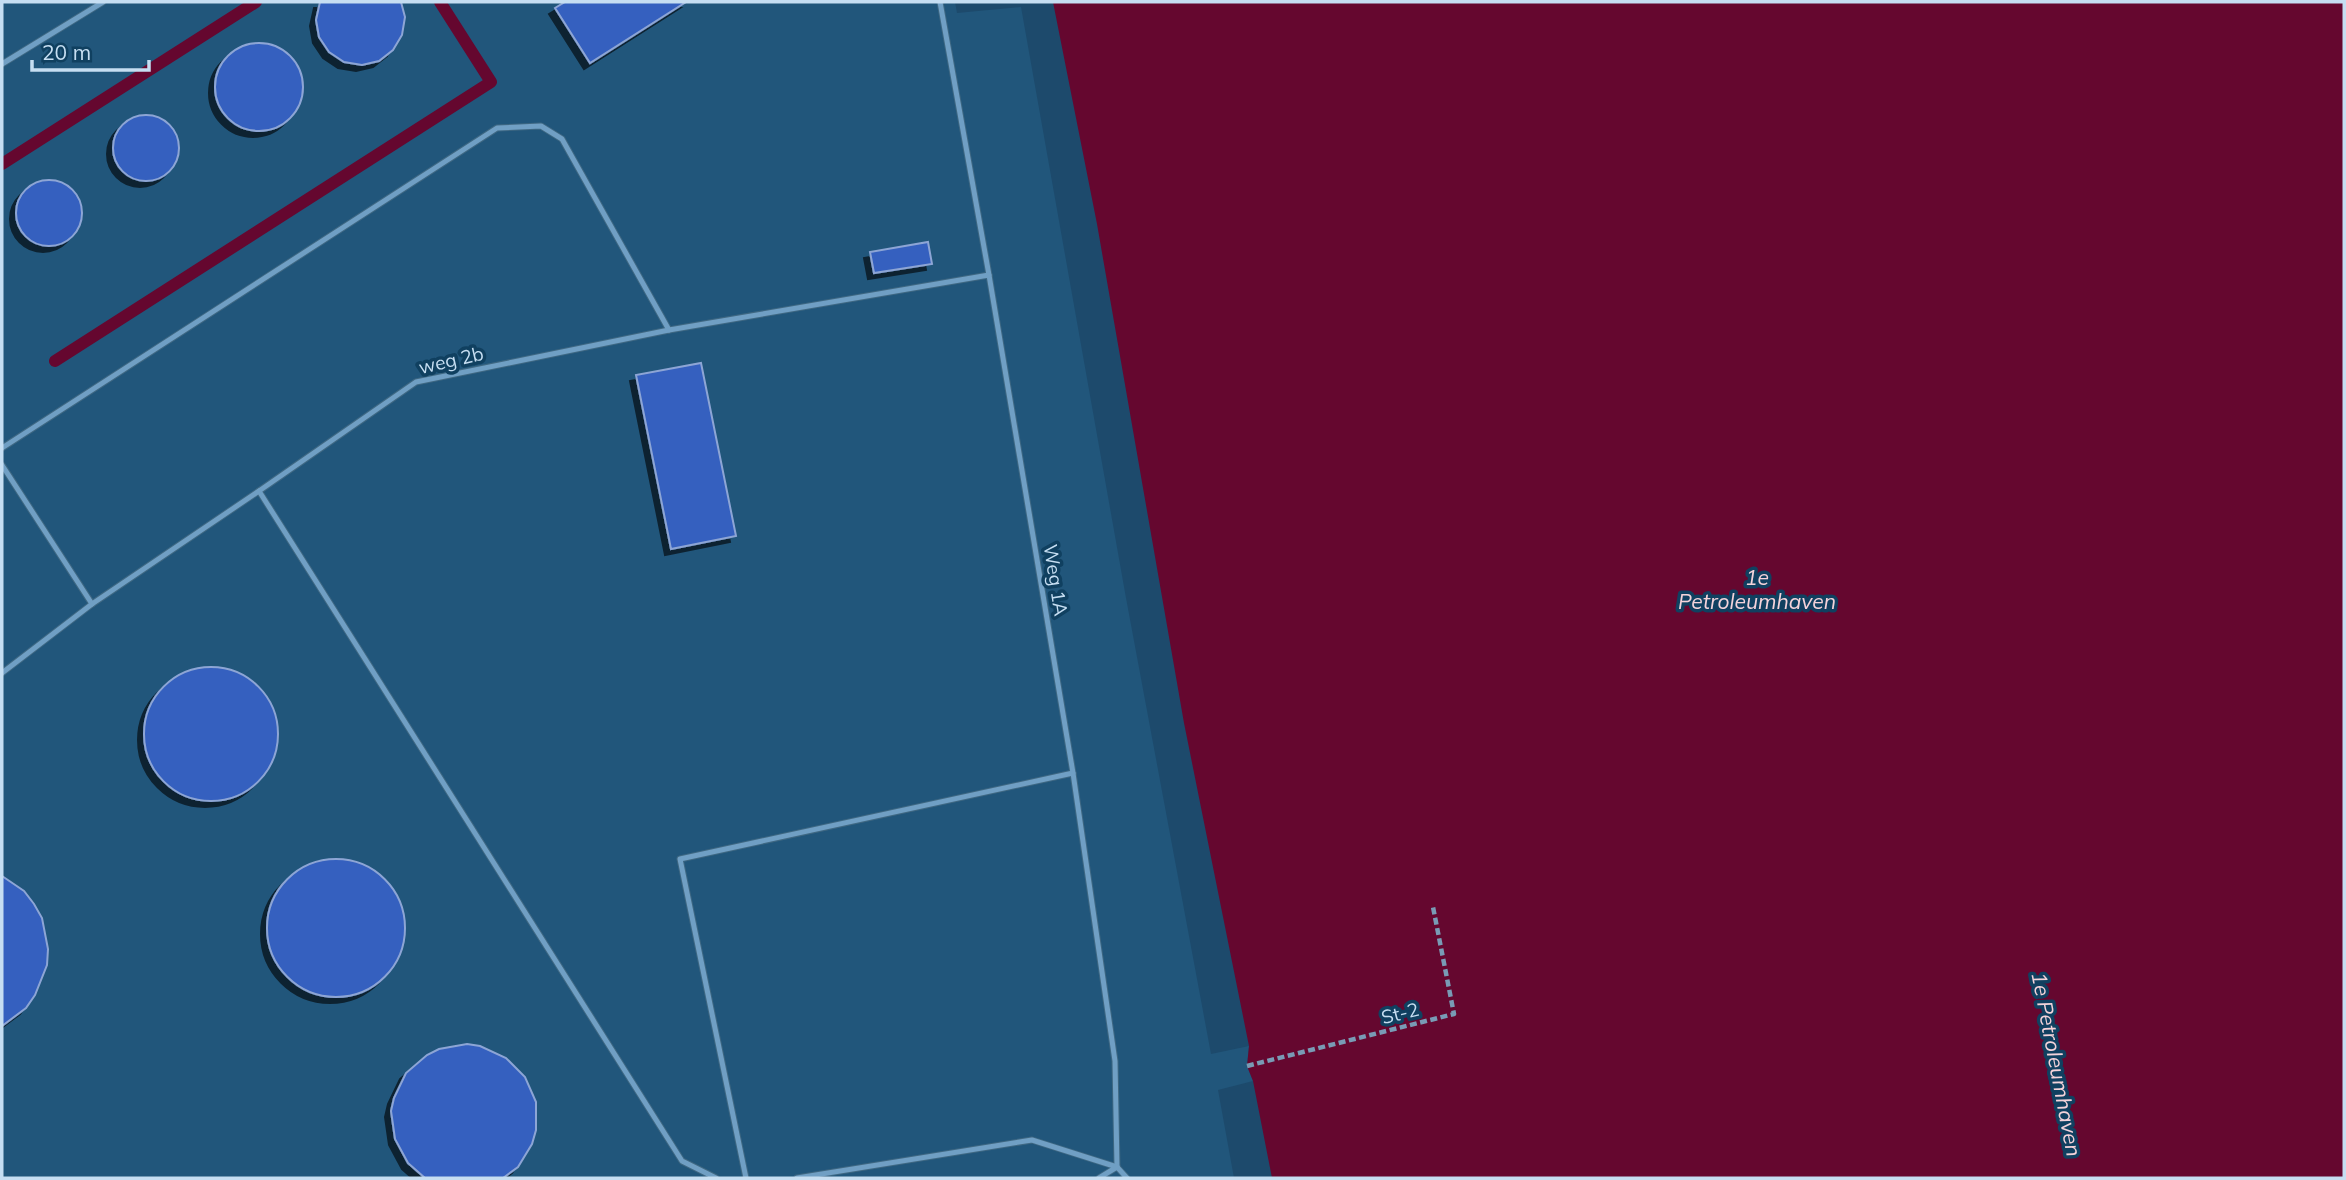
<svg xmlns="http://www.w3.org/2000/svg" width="2346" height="1180" font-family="Mulish,sans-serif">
  <defs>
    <filter id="shadow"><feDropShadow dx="-6" dy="6" stdDeviation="0" flood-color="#0009"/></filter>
  </defs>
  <rect width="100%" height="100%" fill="#1d4a6c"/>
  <polygon fill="#21567b" points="2,2 955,2 957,13 1021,7 1126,598 1211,1054 1249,1046 1247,1066 1253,1081 1218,1090 1234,1178 2,1178"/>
  <polygon fill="#65072f" points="1053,2 2344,2 2344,1178 1272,1178 1253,1081 1247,1066 1249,1046 1184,723 1097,224"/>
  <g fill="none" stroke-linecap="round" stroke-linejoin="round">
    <g stroke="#65072f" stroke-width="12">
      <polyline points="2,164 256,2"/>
      <polyline points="55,361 491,82 440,2"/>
    </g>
  </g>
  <g fill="#3460bf" stroke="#8da5d5" stroke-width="2" filter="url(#shadow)">
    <polygon points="320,2 401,2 405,17 402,35 393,50 379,61 362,65 344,62 329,52 319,37 316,20"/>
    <polygon points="565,2 686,2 590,63 555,8"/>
    <circle cx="259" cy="87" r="44"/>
    <circle cx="146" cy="148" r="33"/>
    <circle cx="49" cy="213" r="33"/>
    <polygon points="928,242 932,264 874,273 870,252"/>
    <polygon points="701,363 736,536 671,549 636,375"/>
    <circle cx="211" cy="734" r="67"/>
    <circle cx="336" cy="928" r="69"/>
    <polygon points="2,876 24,891 34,904 42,918 48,949 47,965 35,995 26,1008 2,1026"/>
    <polygon points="467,1044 480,1046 506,1058 525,1077 536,1102 536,1130 532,1144 518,1167 503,1178 425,1178 408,1163 395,1139 391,1111 394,1098 406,1073 427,1055 439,1049"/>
  </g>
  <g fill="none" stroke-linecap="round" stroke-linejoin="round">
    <defs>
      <g id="service">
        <polyline points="940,2 989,275 1073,773 1115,1061 1117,1167"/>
        <polyline points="2,64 103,2"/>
        <polyline points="2,448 497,128 541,126 562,139 669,330"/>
        <polyline points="2,465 92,604"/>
        <polyline points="259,491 682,1161 716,1178"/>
        <polyline points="2,673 92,604 259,491 416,382 669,330 989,275"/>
        <polyline points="1117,1167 1127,1178"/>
        <polyline points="746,1178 680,859 1073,773"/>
        <polyline points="797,1178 1032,1140 1117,1167"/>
        <polyline points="1099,1178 1117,1167"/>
      </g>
    </defs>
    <use href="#service" stroke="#3f6883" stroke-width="7"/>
    <polyline stroke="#799bb5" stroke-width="4.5" stroke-dasharray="7 3.5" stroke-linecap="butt" points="1247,1066 1454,1014 1433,907"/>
    <use href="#service" stroke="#709fc4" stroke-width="5"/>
  </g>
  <g text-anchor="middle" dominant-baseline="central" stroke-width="7" stroke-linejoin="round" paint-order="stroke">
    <g font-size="19" fill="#c6def2" stroke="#104060">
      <text transform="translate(451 360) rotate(-13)">weg 2b</text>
      <text transform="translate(1056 580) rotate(81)">Weg 1A</text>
      <text transform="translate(1400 1013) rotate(-14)">St-2</text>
    </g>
    <g font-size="21" font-style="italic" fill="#f4d3da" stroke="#104060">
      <text x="1757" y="577">1e<tspan x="1757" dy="24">Petroleumhaven</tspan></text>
      <text transform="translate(2057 1064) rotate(79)">1e Petroleumhaven</text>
    </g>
  </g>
  <rect width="2346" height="1180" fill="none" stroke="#c6def2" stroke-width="7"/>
  <path d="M32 60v10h117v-10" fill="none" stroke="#c6def2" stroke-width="3.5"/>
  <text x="42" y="60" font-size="21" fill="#c6def2" stroke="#104060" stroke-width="5" paint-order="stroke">20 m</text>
</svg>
